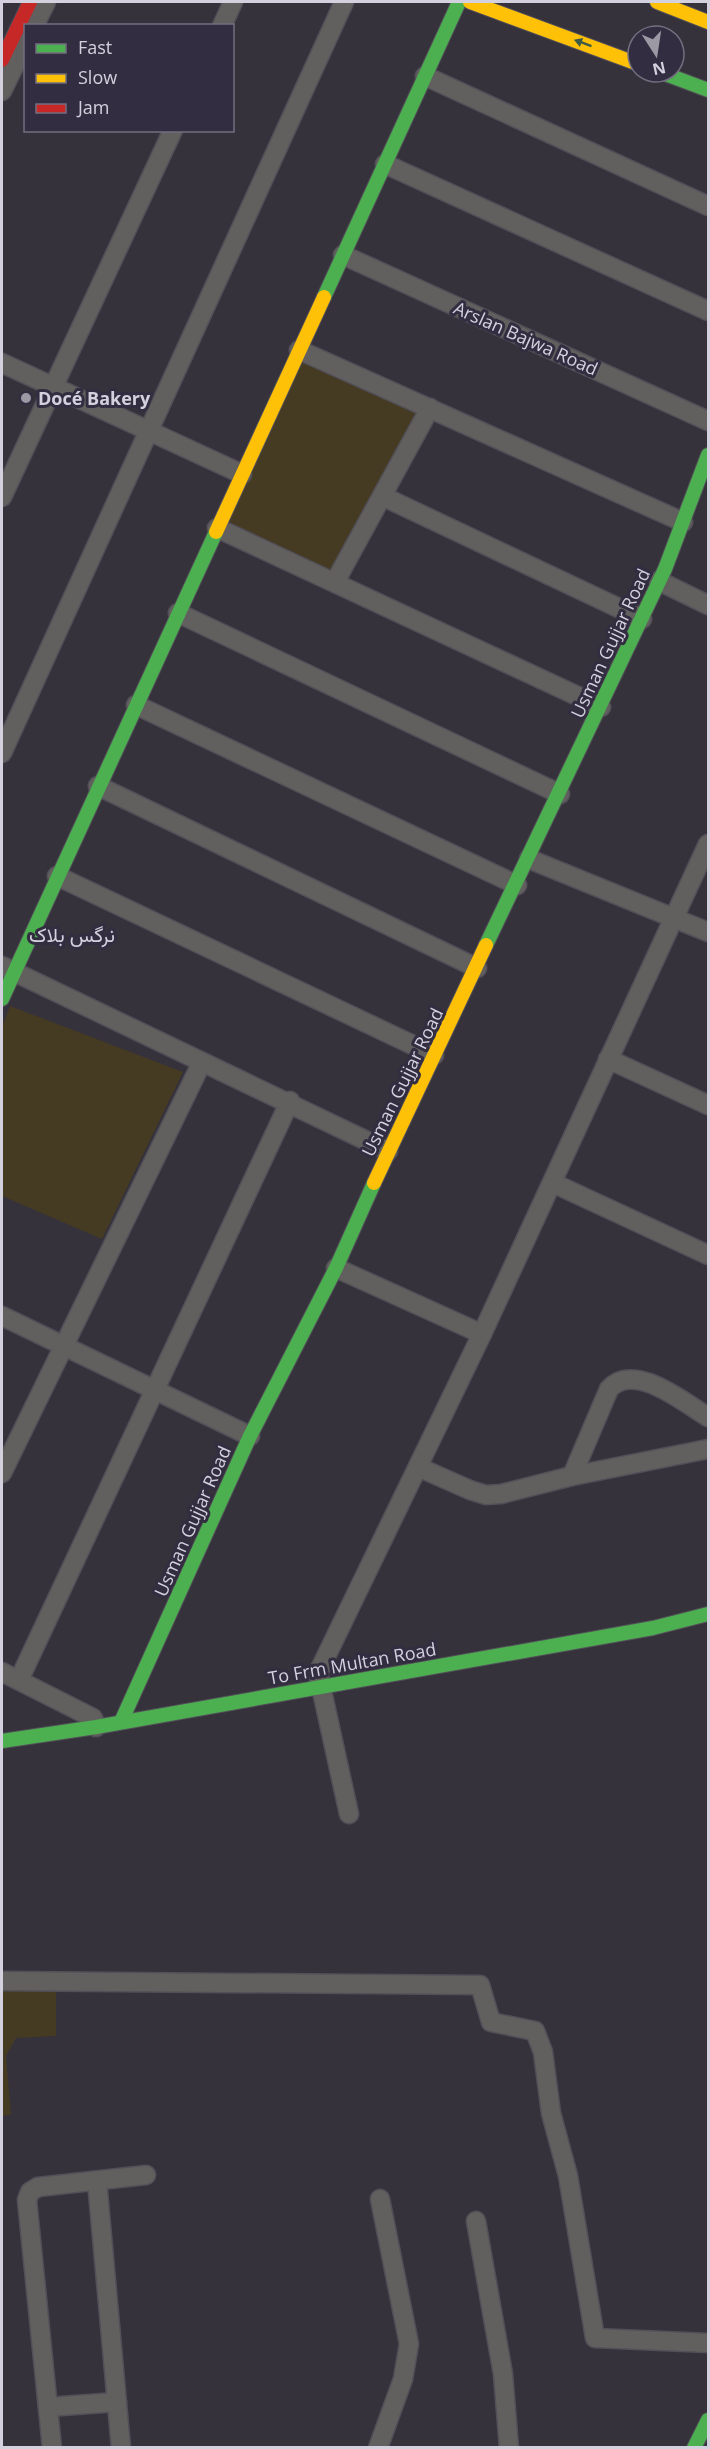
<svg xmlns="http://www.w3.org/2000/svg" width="710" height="2449" font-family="'Open Sans',Vazirmatn,sans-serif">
  <rect width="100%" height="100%" fill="#35323c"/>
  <g fill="#453a22">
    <polygon points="303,361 420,412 331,572 229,522"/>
    <polygon points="10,1006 183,1072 102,1239 2,1196 2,1027"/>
    <polygon points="2,1989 56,1990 56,2036 16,2038 6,2056 11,2115 2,2116"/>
  </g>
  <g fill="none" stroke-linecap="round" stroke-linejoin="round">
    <defs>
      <g id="street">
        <polyline points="34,26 46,2"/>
        <polyline points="222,26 233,2"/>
        <polyline points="425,76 708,206"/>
        <polyline points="2,91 26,42"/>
        <polyline points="385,164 708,311"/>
        <polyline points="343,255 708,421"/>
        <polyline points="299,350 683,522"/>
        <polyline points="2,363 242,474"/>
        <polyline points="382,496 642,619"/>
        <polyline points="2,497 173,130"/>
        <polyline points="217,528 601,707"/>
        <polyline points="659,581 708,605"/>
        <polyline points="335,582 430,408"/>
        <polyline points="178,613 560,794"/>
        <polyline points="136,705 517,885"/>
        <polyline points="2,753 344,2"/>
        <polyline points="98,786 477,968"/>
        <polyline points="529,859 708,932"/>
        <polyline points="57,876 434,1055"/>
        <polyline points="2,966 388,1151"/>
        <polyline points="608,1059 708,1105"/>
        <polyline points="553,1183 708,1255"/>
        <polyline points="336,1268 482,1334"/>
        <polyline points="2,1316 250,1436"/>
        <polyline points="418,1467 470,1490 486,1495 501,1494 572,1476 708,1449"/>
        <polyline points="2,1473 202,1062"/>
        <path d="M572 1476 609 1389C634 1361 683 1402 708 1417"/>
        <polyline points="2,1672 93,1718 96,1727"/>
        <polyline points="19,1680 290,1101"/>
        <polyline points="349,1814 318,1673 482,1334 708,844"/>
        <polyline points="2,1981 480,1985 491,2022 535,2031 543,2052 551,2113 568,2176 595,2338 708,2343"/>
        <polyline points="97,2181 121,2448"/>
        <polyline points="476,2221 503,2374 509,2448"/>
        <polyline points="48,2407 117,2402"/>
        <polyline points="52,2448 27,2200 30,2192 38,2187 146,2175"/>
        <polyline points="378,2448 403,2379 409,2344 380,2199"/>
      </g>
      <g id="fast">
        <polyline points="660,72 708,90"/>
        <polyline points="324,297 459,2"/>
        <polyline points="486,945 665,569 708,455"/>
        <polyline points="2,999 216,532"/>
        <polyline points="121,1722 250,1436 336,1268 374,1183"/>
        <polyline points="2,1741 96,1727 653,1628 708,1614"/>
        <polyline points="694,2448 708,2420"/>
      </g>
      <g id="slow">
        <polyline points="470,2 638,64"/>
        <polyline points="657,2 708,22"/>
        <polyline points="216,532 324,297"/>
        <polyline points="374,1183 486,945"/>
      </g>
      <polyline id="jam" points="2,60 30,2"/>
    </defs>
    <use href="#street" stroke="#524f58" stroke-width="21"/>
    <use href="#fast" stroke="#524f58" stroke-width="16"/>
    <use href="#slow" stroke="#524f58" stroke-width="16"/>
    <use href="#jam" stroke="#524f58" stroke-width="16"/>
    <use href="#street" stroke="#62605e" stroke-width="18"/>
    <use href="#fast" stroke="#4caf50" stroke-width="14"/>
    <use href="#slow" stroke="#ffc107" stroke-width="14"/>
    <use href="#jam" stroke="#c62828" stroke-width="14"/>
  </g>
  <defs><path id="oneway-solid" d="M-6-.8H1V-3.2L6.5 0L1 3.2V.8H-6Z" transform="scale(1.5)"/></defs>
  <use fill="#3c5a46" href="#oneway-solid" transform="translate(583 43) rotate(-160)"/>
  <circle fill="#9c99a5" stroke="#332d41" stroke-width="2" cx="26" cy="398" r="6"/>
  <g text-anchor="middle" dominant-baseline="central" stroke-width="6" stroke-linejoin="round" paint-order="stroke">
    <g font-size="18" fill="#d4d1de" stroke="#332d41">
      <text transform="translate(526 338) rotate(24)">Arslan Bajwa Road</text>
      <text transform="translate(610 643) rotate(-65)">Usman Gujjar Road</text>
      <text transform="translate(402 1082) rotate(-64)">Usman Gujjar Road</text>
      <text transform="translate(192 1521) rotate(-66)">Usman Gujjar Road</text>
      <text transform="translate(352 1663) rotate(-10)">To Frm Multan Road</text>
    </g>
    <g font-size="18" font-weight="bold" fill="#d4d1de" stroke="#332d41" text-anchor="start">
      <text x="38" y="398">Docé Bakery</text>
    </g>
    <g font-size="20" fill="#d4d1de" stroke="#332d41">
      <text x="72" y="934">نرگس بلاک</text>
    </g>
  </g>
  <rect width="710" height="2449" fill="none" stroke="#d4d1de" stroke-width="6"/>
  <rect x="24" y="24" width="210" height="108" fill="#332d41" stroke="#736f80" stroke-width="1.5"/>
  <rect x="36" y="44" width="30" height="9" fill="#4caf50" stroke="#736f80" stroke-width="1.5"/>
  <text x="78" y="54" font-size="18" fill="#d4d1de">Fast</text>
  <rect x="36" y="74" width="30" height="9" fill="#ffc107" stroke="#736f80" stroke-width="1.5"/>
  <text x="78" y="84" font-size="18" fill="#d4d1de">Slow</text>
  <rect x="36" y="104" width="30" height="9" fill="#c62828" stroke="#736f80" stroke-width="1.5"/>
  <text x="78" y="114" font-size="18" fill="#d4d1de">Jam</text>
  <g transform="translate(656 54) rotate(168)"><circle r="28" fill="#332d41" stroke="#736f80" stroke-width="1.5"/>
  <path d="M0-4.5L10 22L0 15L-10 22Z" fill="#9c99a5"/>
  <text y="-9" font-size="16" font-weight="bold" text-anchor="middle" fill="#d4d1de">N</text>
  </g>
</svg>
